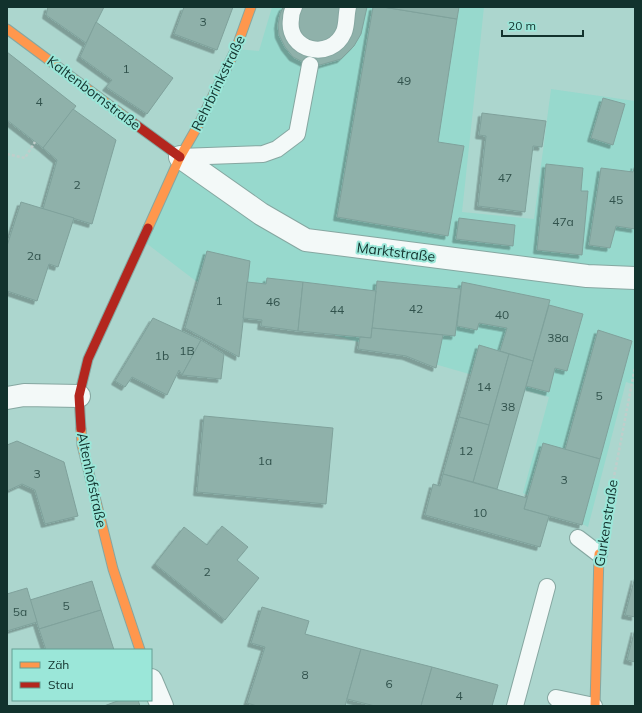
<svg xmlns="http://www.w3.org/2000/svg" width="642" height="713" font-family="Mulish,sans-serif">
  <defs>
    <filter id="shadow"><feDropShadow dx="-3.5" dy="3.5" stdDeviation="0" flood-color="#0004"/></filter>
  </defs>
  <rect width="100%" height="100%" fill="#acd6ce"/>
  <polygon fill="#97d9cd" points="272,7 484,7 462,212 534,219 551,89 635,101 635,385 626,382 588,527 523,493 549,397 226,304 146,243 236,49 259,51"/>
  <g fill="#8fb1aa" stroke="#7fa19b" filter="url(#shadow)">
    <polygon points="48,7 104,7 86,43 46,15"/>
    <polygon points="184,7 233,7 217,50 174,34"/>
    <polygon points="283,7 367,7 361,34 354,46 341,59 320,65 305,63 293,57 285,47 279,35 278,25 280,14"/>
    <polygon points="373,7 383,7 457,19 438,142 464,146 448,236 337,217"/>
    <polygon points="383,7 459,7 457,19"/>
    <polygon points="96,22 173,78 147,114 106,87 112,80 80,57"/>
    <polygon points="7,52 76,106 43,148 7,120"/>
    <polygon points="603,98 625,104 613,145 591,138"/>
    <polygon points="73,109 116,140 92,224 43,209 57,160 43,148"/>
    <polygon points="482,113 546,121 542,147 533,146 525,212 478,206 486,136 479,135"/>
    <polygon points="546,164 583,168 581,191 588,191 582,255 537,250"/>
    <polygon points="635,165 635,229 616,226 610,248 589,245 601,168 633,172"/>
    <polygon points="21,202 74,218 58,267 49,264 37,301 7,291 7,246"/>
    <polygon points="459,218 515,225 513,246 456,239"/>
    <polygon points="207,251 250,261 239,357 185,328"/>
    <polygon points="267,278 303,282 298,331 261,326 262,320 243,318 247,282 266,284"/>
    <polygon points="377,281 461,289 455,336 372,328"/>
    <polygon points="303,282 376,291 371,338 298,331"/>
    <polygon points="462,282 550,300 533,361 500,351 507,328 479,323 477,330 457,326"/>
    <polygon points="549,305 583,314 567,371 555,368 549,392 526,386"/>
    <polygon points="153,318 201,340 182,375 179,370 167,395 132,377 125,387 115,381"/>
    <polygon points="372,328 443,335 436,368 406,356 358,349 360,337 371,338"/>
    <polygon points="598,330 632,341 600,459 565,450"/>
    <polygon points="201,340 224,354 221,379 182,375"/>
    <polygon points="479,345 509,354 489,425 459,417"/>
    <polygon points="509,354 533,361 497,489 473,482"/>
    <polygon points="204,416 333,428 326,504 197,492"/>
    <polygon points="459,417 489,425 473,482 443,474"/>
    <polygon points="17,441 64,462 78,516 45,524 35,490 22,484 7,491 7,445"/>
    <polygon points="543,443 600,459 582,525 524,509"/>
    <polygon points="443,474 527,498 524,509 549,516 540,547 425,515 433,484 440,486"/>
    <polygon points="222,526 248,547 237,560 259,578 225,620 155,564 184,527 207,545"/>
    <polygon points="635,577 635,617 625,615"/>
    <polygon points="92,581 101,610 39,629 30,600"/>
    <polygon points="27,588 37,622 7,631 7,594"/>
    <polygon points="262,607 309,621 305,634 361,649 345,706 257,706 247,703 265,647 251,643"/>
    <polygon points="101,610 114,650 46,650 39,629"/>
    <polygon points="635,629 635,662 627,660"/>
    <polygon points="361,649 432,667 421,706 375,706 347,699"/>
    <polygon points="432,667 498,685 492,706 421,706"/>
    <polygon points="120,700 138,700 140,706 104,706"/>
  </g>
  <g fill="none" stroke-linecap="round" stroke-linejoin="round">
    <defs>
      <g id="lane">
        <path d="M294 7C292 11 291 14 291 19 286 51 331 62 344 32 347 25 346 15 348 7"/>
        <polyline points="180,157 263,154 277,149 297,134 310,65"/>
        <polyline points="578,538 599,554"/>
        <polyline points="556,698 594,706"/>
        <polyline points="515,706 547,587"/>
      </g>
      <g id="street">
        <polyline points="180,157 261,214 306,240 587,276 635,278"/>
        <polyline points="7,398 24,395 79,396"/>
        <polyline points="151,680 162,706"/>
      </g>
      <g id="slow">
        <polyline points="7,29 132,122"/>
        <polyline points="148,228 180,157 200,122 236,49 251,7"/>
        <polyline points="81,429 82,445 113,569 140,650"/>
        <polyline points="595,706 599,554"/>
      </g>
      <g id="jam">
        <polyline points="132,122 180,157"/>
        <polyline points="81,429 79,396 88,359 148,228"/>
      </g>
    </defs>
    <use href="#lane" stroke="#86a7a1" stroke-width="18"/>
    <use href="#street" stroke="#86a7a1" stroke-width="24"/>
    <use href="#slow" stroke="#86a7a1" stroke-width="11"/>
    <use href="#jam" stroke="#86a7a1" stroke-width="11"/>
    <g stroke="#c0cecb" stroke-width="2.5" stroke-dasharray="3 2" stroke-linecap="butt">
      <polyline points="7,154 25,158 35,142"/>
      <polyline points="604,529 635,367"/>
    </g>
    <use href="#lane" stroke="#f3f9f8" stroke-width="16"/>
    <use href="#street" stroke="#f3f9f8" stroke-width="22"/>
    <use href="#slow" stroke="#ff974d" stroke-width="9"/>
    <use href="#jam" stroke="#b3261e" stroke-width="9"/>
  </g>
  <g text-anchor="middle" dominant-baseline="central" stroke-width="4" stroke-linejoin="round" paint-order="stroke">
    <g font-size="12" fill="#31524c">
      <text x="203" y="21">3</text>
      <text x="126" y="68">1</text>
      <text x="404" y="80">49</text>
      <text x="39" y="101">4</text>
      <text x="505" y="177">47</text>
      <text x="77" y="184">2</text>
      <text x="616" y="199">45</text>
      <text x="563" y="221">47a</text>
      <text x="34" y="255">2a</text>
      <text x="219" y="300">1</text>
      <text x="273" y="301">46</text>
      <text x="416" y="308">42</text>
      <text x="337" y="309">44</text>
      <text x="502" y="314">40</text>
      <text x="558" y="337">38a</text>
      <text x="187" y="350">1B</text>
      <text x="162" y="355">1b</text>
      <text x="484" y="386">14</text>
      <text x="599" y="395">5</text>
      <text x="508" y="406">38</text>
      <text x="466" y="450">12</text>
      <text x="265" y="460">1a</text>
      <text x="37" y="473">3</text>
      <text x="564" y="479">3</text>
      <text x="480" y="512">10</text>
      <text x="207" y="571">2</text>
      <text x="66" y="605">5</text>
      <text x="20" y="611">5a</text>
      <text x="305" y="674">8</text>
      <text x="389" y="683">6</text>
      <text x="459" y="695">4</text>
    </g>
    <g font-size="14" fill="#12322d" stroke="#9be7d9">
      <text transform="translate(218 83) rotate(-64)">Rehrbrinkstraße</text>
      <text transform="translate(94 93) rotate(37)">Kaltenbornstraße</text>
      <text transform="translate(396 252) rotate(7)">Marktstraße</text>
      <text transform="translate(92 480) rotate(78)">Altenhofstraße</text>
      <text transform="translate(606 523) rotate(-81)">Gurkenstraße</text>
    </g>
  </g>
  <rect width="642" height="713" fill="none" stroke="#12322d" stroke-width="16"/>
  <rect x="12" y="649" width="140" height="52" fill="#9be7d9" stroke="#649f94"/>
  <rect x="20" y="662" width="20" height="6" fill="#ff974d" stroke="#649f94"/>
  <text x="48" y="669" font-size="12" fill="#12322d">Zäh</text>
  <rect x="20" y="682" width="20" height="6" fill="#b3261e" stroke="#649f94"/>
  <text x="48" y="689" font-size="12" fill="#12322d">Stau</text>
  <path d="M502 30v6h81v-6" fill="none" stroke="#12322d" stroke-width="2"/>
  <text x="508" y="30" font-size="12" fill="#12322d" stroke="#9be7d9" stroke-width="3" paint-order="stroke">20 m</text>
</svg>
